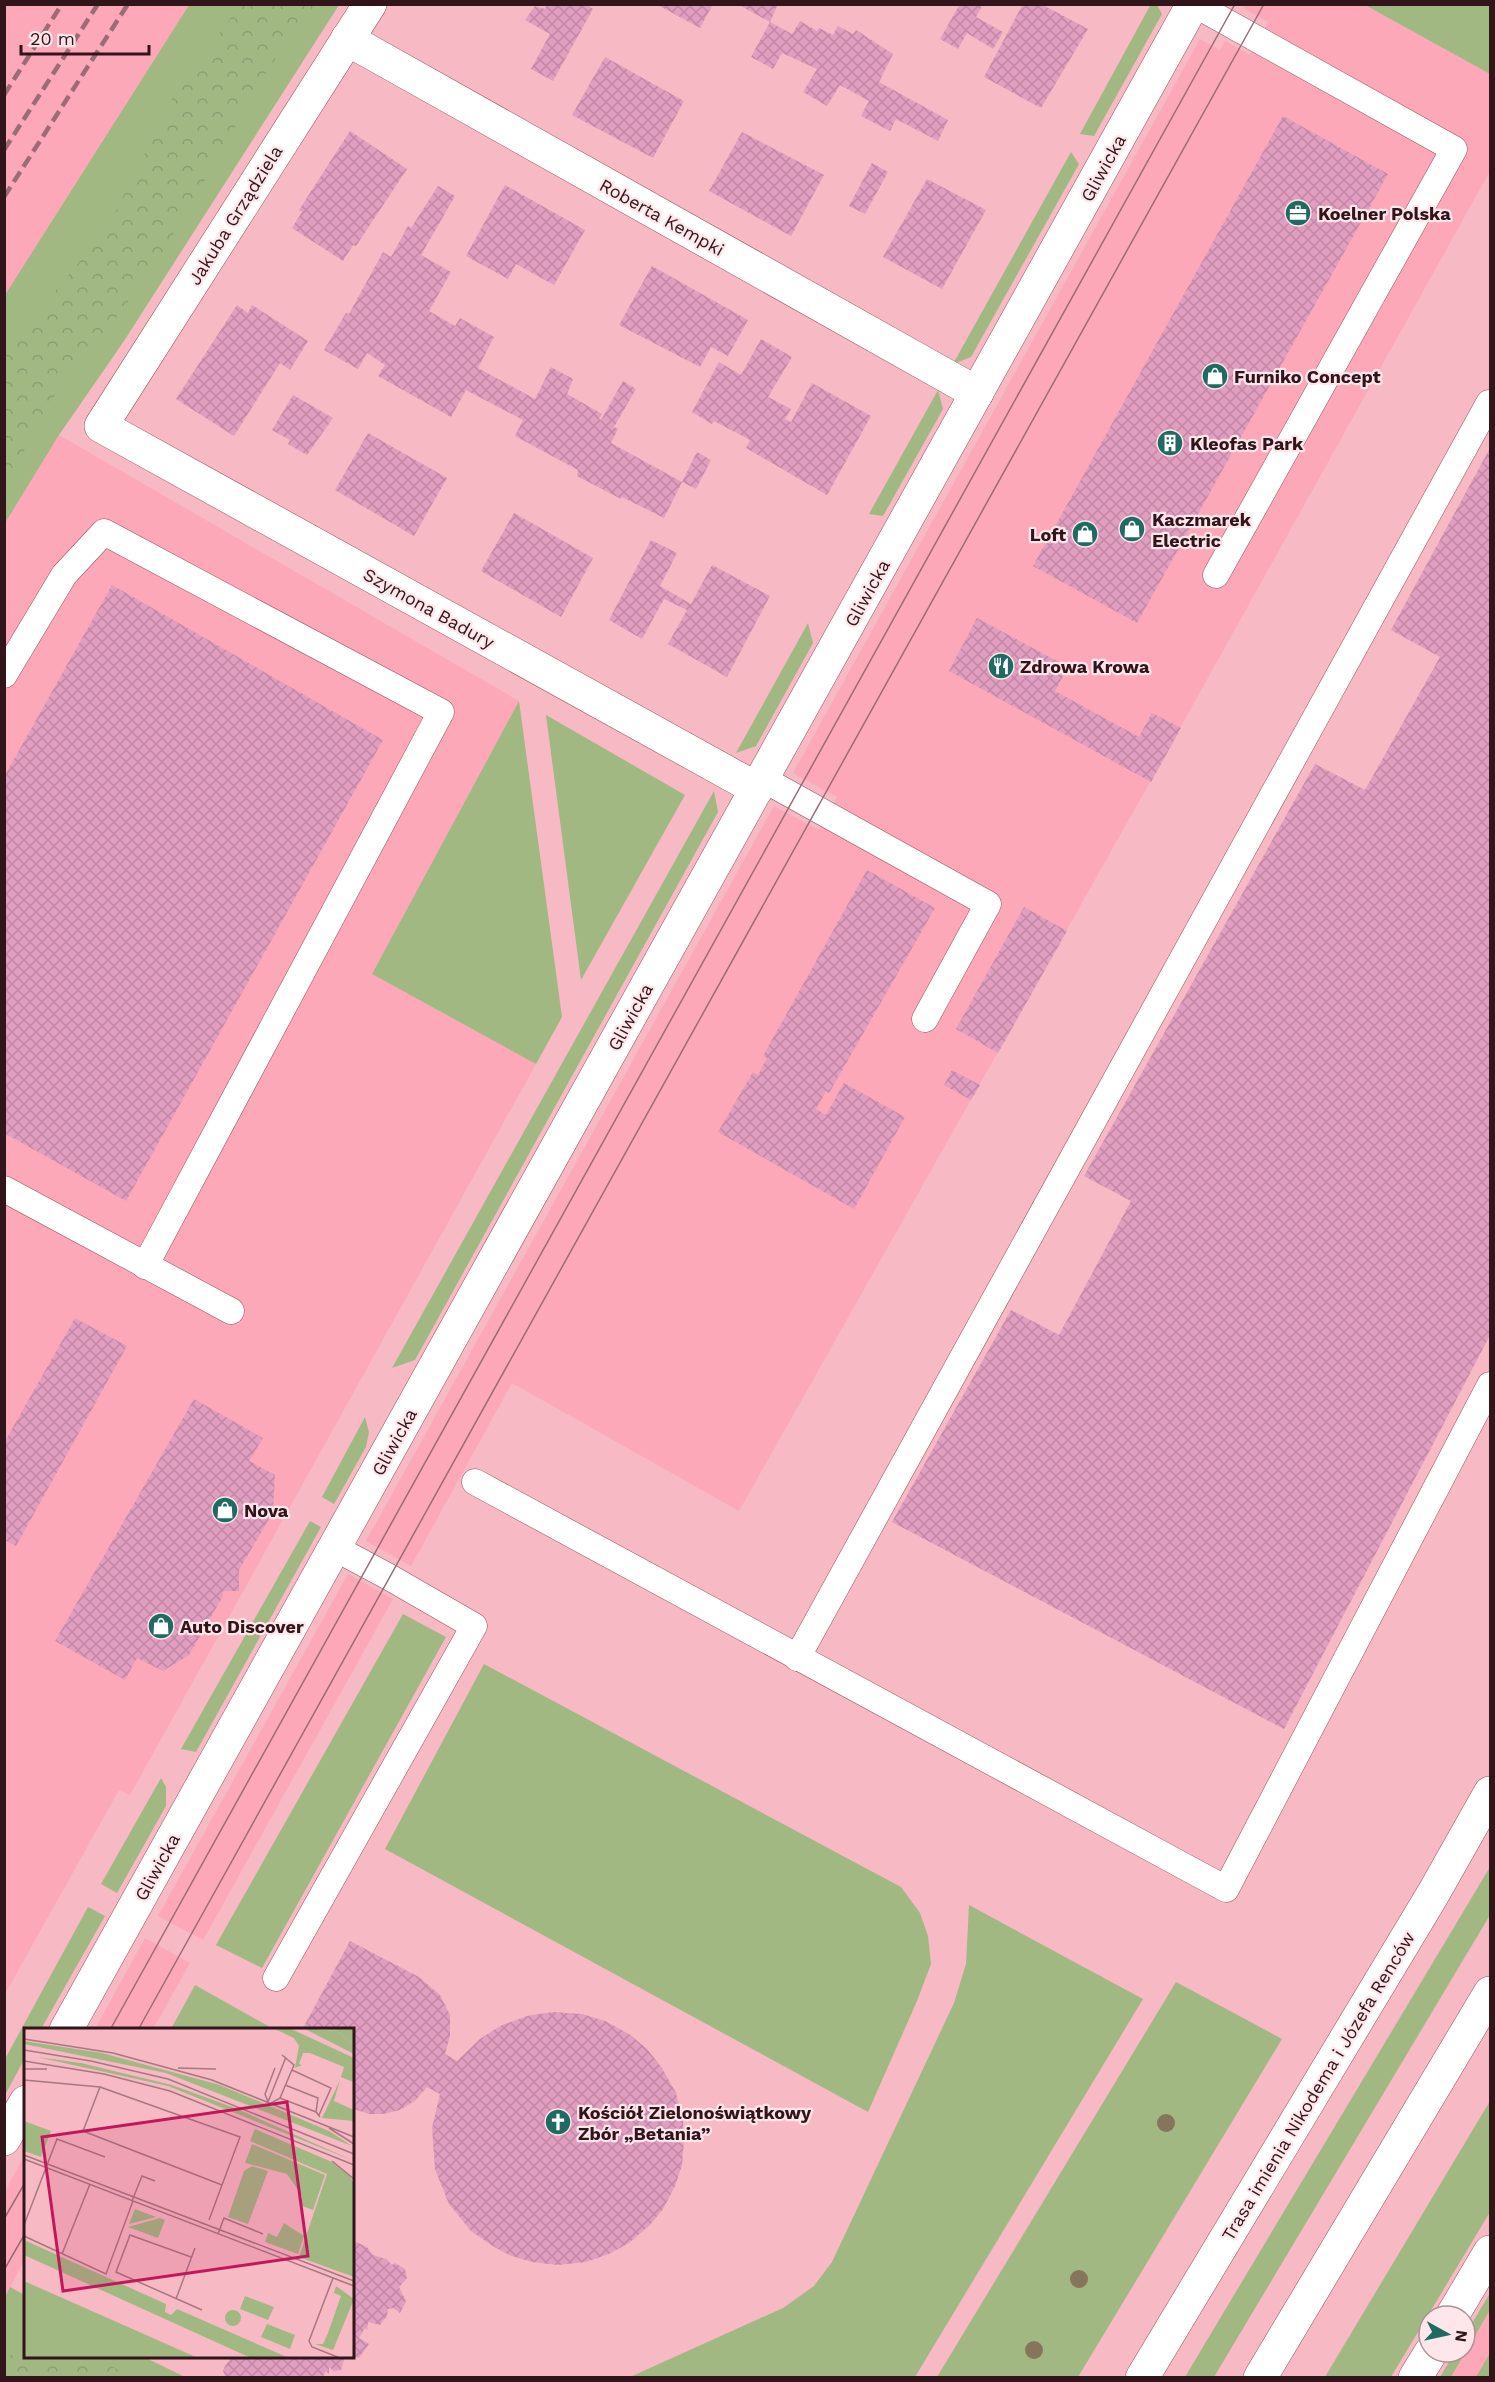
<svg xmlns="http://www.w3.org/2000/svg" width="1495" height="2382" font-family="'Work Sans',sans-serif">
  <defs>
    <pattern id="forest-crowns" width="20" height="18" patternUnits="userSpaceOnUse" patternTransform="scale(1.5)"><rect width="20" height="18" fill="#a1b883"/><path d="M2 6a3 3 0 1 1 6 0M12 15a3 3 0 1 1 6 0" fill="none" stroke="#8b9d71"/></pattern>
    <pattern id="building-cross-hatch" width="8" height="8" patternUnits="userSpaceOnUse" patternTransform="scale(1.5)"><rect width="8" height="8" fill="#e19ec0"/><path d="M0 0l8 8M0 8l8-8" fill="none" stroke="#c287a4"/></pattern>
  </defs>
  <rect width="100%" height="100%" fill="#f7b9c4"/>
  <g fill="#fca8b8">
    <polygon points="5,5 189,5 5,295"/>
    <polygon points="1246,5 1365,5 1490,74 1490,171 1145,791 739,1511 512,1383 411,1566 366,1541 774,806 819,830 837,797 793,773 1200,39 1220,50 1225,41 1250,55 1268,22 1243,8"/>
    <polygon points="59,435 519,701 372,974 536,1064 130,1795 119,1790 5,1994 4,523"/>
    <polygon points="348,1574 393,1599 203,1940 158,1916"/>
    <polygon points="145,1938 190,1963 153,2029 95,2029"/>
    <polygon points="25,2154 25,2259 5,2297 5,2192"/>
    <polygon points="1490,2310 1490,2377 1451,2377"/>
  </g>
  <g fill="#a1b883">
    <polygon points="1151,4 1157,5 1162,14 1094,136 1080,134"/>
    <polygon points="189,5 339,5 124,341 59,435 5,523 5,295"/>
    <polygon points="1365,5 1490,5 1490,74"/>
    <polygon points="1071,152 1079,164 971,357 953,364"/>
    <polygon points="938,390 943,409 883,516 869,514"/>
    <polygon points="808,623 813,643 756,746 736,753"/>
    <polygon points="519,701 562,1017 536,1064 372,974"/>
    <polygon points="546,715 685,795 581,980"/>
    <polygon points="714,791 718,812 415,1360 392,1368"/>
    <polygon points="365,1417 369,1432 366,1447 334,1504 322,1497"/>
    <polygon points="310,1521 321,1527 196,1752 181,1749"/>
    <polygon points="403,1614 446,1637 262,1968 216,1945"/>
    <polygon points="484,1664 901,1887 920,1913 928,1936 931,1964 917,2001 868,2112 385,1849"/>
    <polygon points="161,1778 166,1787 166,1806 117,1893 101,1884"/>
    <polygon points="1490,1867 1490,1915 1214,2377 1185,2377"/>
    <polygon points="969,1905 1143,1999 915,2377 630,2377 783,2308 814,2286 832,2262 954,2003 966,1964"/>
    <polygon points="88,1907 105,1916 41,2029 26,2030 25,2058 5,2095 5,2059"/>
    <polygon points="1176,1982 1282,2039 1078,2377 937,2377"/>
    <polygon points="195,1985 270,2027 269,2029 171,2029"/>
    <polygon points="1490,2101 1490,2212 1391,2377 1325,2377"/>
    <polygon points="10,2287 25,2295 26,2356 144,2357 185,2377 5,2378 5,2297"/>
    <polygon points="1490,2293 1490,2310 1451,2377 1440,2377 1455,2352 1465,2352 1465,2335"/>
    <polygon points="1490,2353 1490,2377 1476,2377"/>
  </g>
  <g fill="url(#forest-crowns)">
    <polygon points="240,5 315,5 269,68 159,260 111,325 58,390 33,433 5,490 5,352 89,250 114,215 172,99"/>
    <polygon points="23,2347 25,2347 26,2356 93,2357 133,2377 5,2377 5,2359"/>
  </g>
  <g fill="url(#building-cross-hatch)">
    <polygon points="547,4 585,4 593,9 553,81 531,69 550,34 525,20 535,6 545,9"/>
    <polygon points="656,4 713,4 700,28"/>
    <polygon points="743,4 778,4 770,22 741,6"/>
    <polygon points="960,4 983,4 976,17 1003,32 993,49 967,33 958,49 940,39"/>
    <polygon points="1023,4 1041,4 1088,29 1041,108 984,77"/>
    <polygon points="800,21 817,31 819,28 833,35 838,26 853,34 856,30 893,54 879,82 948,120 938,141 896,119 890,131 861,116 869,101 840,85 827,106 803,92 817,69 782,53 773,69 751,57 770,22 792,34"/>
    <polygon points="605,57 684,101 653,158 572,115"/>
    <polygon points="1283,116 1388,174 1137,623 1033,566"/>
    <polygon points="350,131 407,169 356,246 353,245 343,261 292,228 302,212 299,210"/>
    <polygon points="742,132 824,175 791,236 709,191"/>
    <polygon points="872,163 888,172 865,214 849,206"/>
    <polygon points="927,179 986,210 942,289 883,257"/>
    <polygon points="505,185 585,230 554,285 516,264 508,279 466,256"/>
    <polygon points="438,186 455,196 421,255 451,272 429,311 455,326 460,318 494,337 478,368 535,399 551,367 573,379 567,394 602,414 599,419 601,420 623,381 636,389 614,427 618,429 611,443 682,482 664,518 622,497 621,499 577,476 578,470 515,436 523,420 466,390 451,417 378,376 385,365 367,353 358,369 324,350 346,313 349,314 383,252 391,257 408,226 411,228"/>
    <polygon points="652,266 748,320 728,356 711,347 700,367 619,325"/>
    <polygon points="237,305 248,313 252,305 308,341 290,370 280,363 234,436 176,399"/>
    <polygon points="761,339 792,357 768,397 791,409 785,419 791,422 812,383 871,416 827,495 746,448 750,440 714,421 712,424 692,412 719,362 741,375"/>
    <polygon points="293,395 333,418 307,455 288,444 290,440 272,430"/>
    <polygon points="368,433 447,478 414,536 335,490"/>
    <polygon points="1490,448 1490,1335 1284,1729 892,1522 1011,1310 1059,1335 1131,1201 1084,1176 1315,764 1365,790 1440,657 1391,630"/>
    <polygon points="697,452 711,460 696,489 682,482"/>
    <polygon points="514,513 593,558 561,617 481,571"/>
    <polygon points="651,540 677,553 660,586 691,604 712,565 770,596 727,677 668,644 687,610 664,599 642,639 609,620"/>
    <polygon points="112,585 383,740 126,1201 4,1133 4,777"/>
    <polygon points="977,618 1068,667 1055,691 1139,737 1152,713 1181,728 1151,782 949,671"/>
    <polygon points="867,870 935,908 829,1093 826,1091 816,1109 826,1115 844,1083 905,1117 854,1209 718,1132 753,1072 758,1075 767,1058 763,1056"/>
    <polygon points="1024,907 1067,931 998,1053 956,1029"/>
    <polygon points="952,1070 980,1085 971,1100 944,1085"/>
    <polygon points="75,1318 127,1346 16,1546 4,1540 4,1443"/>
    <polygon points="194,1399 263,1438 249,1461 275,1475 273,1512 239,1570 239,1591 223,1591 223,1596 189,1655 163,1671 137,1658 125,1680 55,1641"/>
    <polygon points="350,1941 419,1977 440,1995 450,2015 450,2036 445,2054 457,2061 480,2039 500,2026 527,2016 553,2012 582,2014 605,2021 629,2034 647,2049 662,2068 676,2093 683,2121 684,2141 682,2165 675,2186 663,2209 650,2225 629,2243 609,2254 586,2262 558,2265 532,2262 509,2255 491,2245 471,2231 449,2204 435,2169 432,2128 440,2094 427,2087 416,2100 400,2110 383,2114 369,2114 354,2109 352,2108 352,2030 302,2030"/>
    <polygon points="352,2240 367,2247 373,2255 386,2259 392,2265 395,2263 405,2269 407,2278 399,2287 406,2301 400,2313 393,2308 388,2309 387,2316 380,2325 368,2322 367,2330 365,2328 359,2338 369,2344 359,2358 352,2356"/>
    <polygon points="233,2356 345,2356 341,2370 334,2371 329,2367 329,2374 326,2371 322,2378 226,2378 223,2371 225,2366"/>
  </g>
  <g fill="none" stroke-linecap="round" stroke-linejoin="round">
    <defs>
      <g id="service">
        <polyline points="1194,4 1454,149 1216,575"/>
        <polyline points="4,675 64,575 104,532 441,712 145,1266"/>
        <polyline points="763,779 988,904 925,1019"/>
        <polyline points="4,1189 231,1311"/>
        <polyline points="475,1482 1226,1889 1490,1385"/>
        <polyline points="797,1658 1489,403 1490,404"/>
        <polyline points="276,1978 474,1626 389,1577 335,1548"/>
      </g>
      <g id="minor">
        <polyline points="370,4 101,426 757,789"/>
        <polyline points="347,39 977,393"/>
        <polyline points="1452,2316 1490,2252"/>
        <polyline points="1415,2378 1431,2352"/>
      </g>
      <g id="tertiary">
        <polyline points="66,2030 1193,4"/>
        <polyline points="4,2139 26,2102"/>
      </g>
      <g id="primary">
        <polyline points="1142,2378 1433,1894 1490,1793"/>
        <polyline points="1260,2378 1490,1993"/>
      </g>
    </defs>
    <use href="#service" stroke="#955260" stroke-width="27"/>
    <use href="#minor" stroke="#955260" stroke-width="34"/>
    <use href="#tertiary" stroke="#955260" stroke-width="34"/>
    <use href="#primary" stroke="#955260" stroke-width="34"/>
    <use href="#service" stroke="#fff" stroke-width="26"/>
    <use href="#minor" stroke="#fff" stroke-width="33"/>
    <use href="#tertiary" stroke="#fff" stroke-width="33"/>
    <use href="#primary" stroke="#fff" stroke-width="33"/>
    <g stroke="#9b6c75" stroke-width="1.5">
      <polyline points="110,2030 1235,4"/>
      <polyline points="138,2030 1264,4"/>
      <polyline points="4,2219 26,2181"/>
      <polyline points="4,2270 26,2232"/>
    </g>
    <g stroke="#9b6c75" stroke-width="4.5" stroke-dasharray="12 6" stroke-linecap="butt">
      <polyline points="4,95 62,4"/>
      <polyline points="4,150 98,4"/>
      <polyline points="4,197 128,4"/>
    </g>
  </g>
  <g fill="#86755b">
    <circle cx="1166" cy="2123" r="9"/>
    <circle cx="1079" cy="2279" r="9"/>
    <circle cx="1034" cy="2350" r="9"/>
  </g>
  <defs>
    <symbol id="office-disc" viewBox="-11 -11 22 22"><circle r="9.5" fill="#206a64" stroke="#fee6ea"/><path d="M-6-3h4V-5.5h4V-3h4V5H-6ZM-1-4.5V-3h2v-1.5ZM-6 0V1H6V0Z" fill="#fff"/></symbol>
    <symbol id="shop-disc" viewBox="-11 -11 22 22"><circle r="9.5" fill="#206a64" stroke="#fee6ea"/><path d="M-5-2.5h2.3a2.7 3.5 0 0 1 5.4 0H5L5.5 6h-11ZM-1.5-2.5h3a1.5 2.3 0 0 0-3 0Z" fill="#fff"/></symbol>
    <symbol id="building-disc" viewBox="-11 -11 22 22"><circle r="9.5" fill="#206a64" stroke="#fee6ea"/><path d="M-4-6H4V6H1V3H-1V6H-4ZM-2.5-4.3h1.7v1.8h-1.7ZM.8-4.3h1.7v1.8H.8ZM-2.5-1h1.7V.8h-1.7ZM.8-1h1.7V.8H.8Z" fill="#fff"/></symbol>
    <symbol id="restaurant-disc" viewBox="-11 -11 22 22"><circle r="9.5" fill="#206a64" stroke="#fee6ea"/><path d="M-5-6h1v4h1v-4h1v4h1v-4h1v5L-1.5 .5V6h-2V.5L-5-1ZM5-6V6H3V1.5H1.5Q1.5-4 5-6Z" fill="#fff"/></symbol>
    <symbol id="church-disc" viewBox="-11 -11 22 22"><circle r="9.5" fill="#206a64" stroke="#fee6ea"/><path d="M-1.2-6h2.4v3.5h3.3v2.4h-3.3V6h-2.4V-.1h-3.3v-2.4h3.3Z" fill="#fff"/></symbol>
  </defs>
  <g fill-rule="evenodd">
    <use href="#office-disc" x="1283" y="198" width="30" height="30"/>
    <use href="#shop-disc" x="1200" y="361" width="30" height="30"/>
    <use href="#building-disc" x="1155" y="428" width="30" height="30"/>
    <use href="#shop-disc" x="1117" y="514" width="30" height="30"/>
    <use href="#shop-disc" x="1070" y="519" width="30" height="30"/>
    <use href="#restaurant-disc" x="986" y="651" width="30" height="30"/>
    <use href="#shop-disc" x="210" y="1495" width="30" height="30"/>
    <use href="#shop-disc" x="146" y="1611" width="30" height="30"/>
    <use href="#church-disc" x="543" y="2107" width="30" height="30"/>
  </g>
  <g text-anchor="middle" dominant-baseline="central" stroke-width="4.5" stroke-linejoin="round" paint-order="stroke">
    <g font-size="18" fill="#31151b" stroke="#fee6ea">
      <text transform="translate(1103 168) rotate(-61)">Gliwicka</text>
      <text transform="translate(235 215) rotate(-58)">Jakuba Grządziela</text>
      <text transform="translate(662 217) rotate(29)">Roberta Kempki</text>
      <text transform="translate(867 593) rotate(-61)">Gliwicka</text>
      <text transform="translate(429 608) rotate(29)">Szymona Badury</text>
      <text transform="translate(630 1017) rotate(-61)">Gliwicka</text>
      <text transform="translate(394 1442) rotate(-61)">Gliwicka</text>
      <text transform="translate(157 1867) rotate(-61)">Gliwicka</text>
      <text transform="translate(1318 2086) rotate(-59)">Trasa imienia Nikodema i Józefa Renców</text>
    </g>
    <g font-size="18" font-weight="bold" fill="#31151b" stroke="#fee6ea" text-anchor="start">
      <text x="1318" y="213">Koelner Polska</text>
      <text x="1234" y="376">Furniko Concept</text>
      <text x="1190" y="443">Kleofas Park</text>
      <text x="1152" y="519">Kaczmarek<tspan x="1152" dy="21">Electric</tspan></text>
      <text x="1066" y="534" text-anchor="end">Loft</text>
      <text x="1020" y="666">Zdrowa Krowa</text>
      <text x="244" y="1510">Nova</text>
      <text x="180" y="1626">Auto Discover</text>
      <text x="578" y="2112">Kościół Zielonoświątkowy<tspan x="578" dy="21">Zbór „Betania”</tspan></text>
    </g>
  </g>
  <g transform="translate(24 2028)">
    <rect width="330" height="330" fill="#f7b9c4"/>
    <path d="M249 0H265L330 30 329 54 317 49 320 39 286 25H279L275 36 278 37 271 40 275 18 270 10ZM0 13 78 25 196 57 305 103 328 118 142 45 0 16ZM13 29 57 35 148 57 211 80 330 133 144 58ZM316 52 310 73 330 82V93L298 90ZM0 93 27 103 17 129 0 123ZM231 101 308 134 326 148 330 156V249L275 229 303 146 226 113ZM228 116 301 147 289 182 278 178V168L263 146 221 135ZM228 138 244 143 224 196 204 189 220 143ZM111 181 132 189 105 196ZM136 190 141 192 134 210 104 199ZM260 195 280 208 274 226 241 214 244 205 253 209ZM0 212 142 276 141 284 147 287 153 281 265 330H227L0 227ZM0 253 174 330H0ZM312 258 330 271 309 322 291 316H299L304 305 317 268 310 265ZM221 268 250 279 244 292 216 281ZM201 290a8 8 0 1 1 16 0a8 8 0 1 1-16 0ZM243 296 271 307 266 321 237 309Z" fill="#a1b883"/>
    <path d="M251 0 262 1 324 28 330 32V41ZM279 0 313 3 330 17V26ZM310 78 330 84V89L310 88ZM309 145 322 150 330 175V246L284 230 280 224ZM0 214 133 275 136 282 7 225 0 221ZM154 285H159L259 330H234L153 294 150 290Z" fill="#a1b883"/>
    <path d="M293 0H330V17L313 3Z" fill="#a1b883"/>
    <path fill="none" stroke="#a87780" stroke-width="1.5" d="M0 11 89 25 188 52 330 109M0 22 67 33 144 51 330 126M0 33 80 46 146 63 330 137M154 40 192 41M0 41H23M268 42 307 60 295 87M0 52 76 59M261 57 294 70 292 84M256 70 270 37 258 27M244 74 262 29M244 74 241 66 251 40M247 75 256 70 292 84 296 89M305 100 330 116M0 127 330 253M0 131 330 258M308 133 330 151M108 173 118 148 131 153M185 192 198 157 216 109 76 59 59 103 198 157M0 197 33 111 81 129M194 206 200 190 239 206M0 208 82 246 109 173M38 226 66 156M167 229 106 207 92 244 178 282M309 250 285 313 288 319 316 330M152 271 171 220"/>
    <path fill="#c2185b" fill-opacity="0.15" stroke="#c2185b" stroke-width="3" d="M263 74 284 228 39 263 18 109Z"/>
    <rect width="330" height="330" fill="none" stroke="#31151b" stroke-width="3"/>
  </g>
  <rect width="1495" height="2382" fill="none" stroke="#31151b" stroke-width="12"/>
  <g transform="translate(1447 2334) rotate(98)"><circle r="28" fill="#fee6ea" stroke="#ac9297" stroke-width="1.5"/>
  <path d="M0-4.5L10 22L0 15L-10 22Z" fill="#206a64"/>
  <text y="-9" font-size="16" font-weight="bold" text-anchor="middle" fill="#31151b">N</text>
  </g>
  <path d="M21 45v9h128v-9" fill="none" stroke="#31151b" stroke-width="3"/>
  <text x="30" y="45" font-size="18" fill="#31151b" stroke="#fee6ea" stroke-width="4.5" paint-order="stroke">20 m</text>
</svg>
